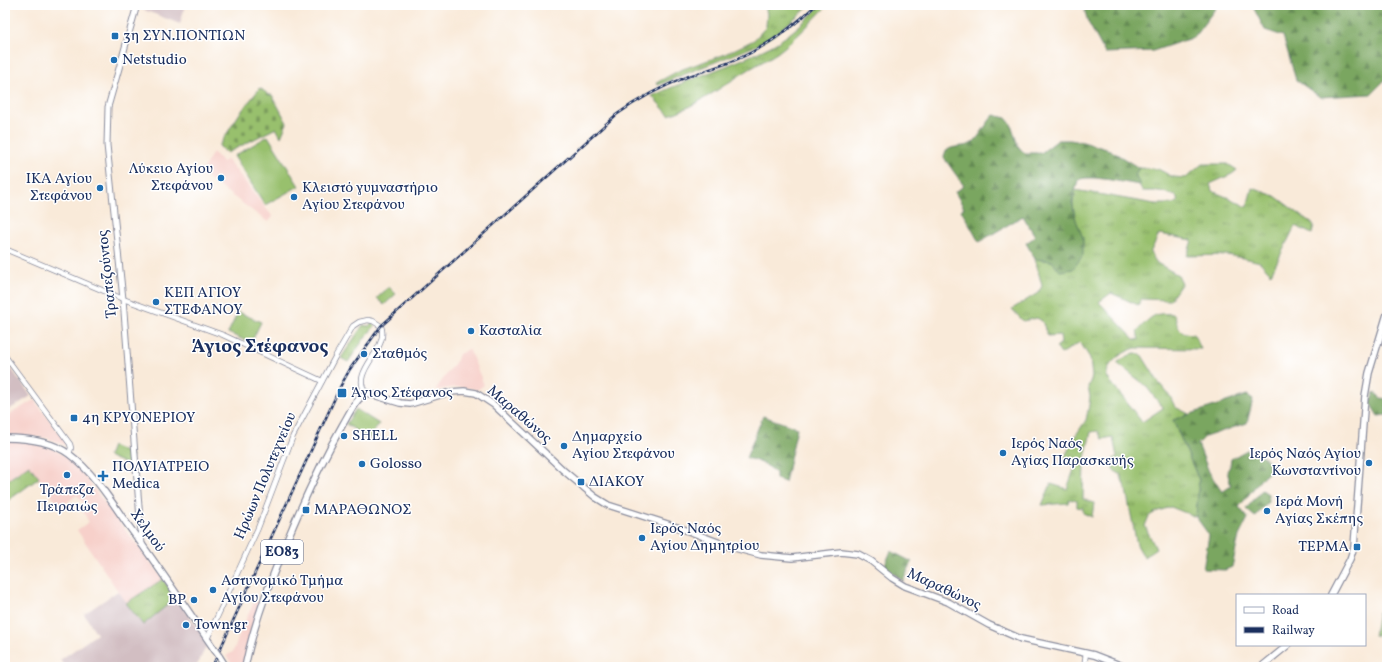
<svg xmlns="http://www.w3.org/2000/svg" width="1392" height="672" font-family="Vollkorn,serif">
  <defs>
    <pattern id="grass-tufts" width="24" height="20" patternUnits="userSpaceOnUse"><rect width="24" height="20" fill="#98c06d"/><path d="M3 7l-1-3M5 7V3M7 7l1-3M15 17l-1-3M17 17v-4M19 17l1-3" fill="none" stroke="#7b9c5d"/></pattern>
    <pattern id="forest-firs" width="22" height="20" patternUnits="userSpaceOnUse"><rect width="22" height="20" fill="#7aa660"/><path d="M5 1l3.5 6h-7zM16 11l3.5 6h-7z" fill="#638852"/></pattern>
    <pattern id="cemetery-stones" width="16" height="16" patternUnits="userSpaceOnUse"><rect width="16" height="16" fill="#98c06d"/><path d="M2 7V4a2 2 0 0 1 4 0v3zM10 15v-3a2 2 0 0 1 4 0v3z" fill="#7b9c5d"/></pattern>
  </defs>
  <rect width="100%" height="100%" fill="#fff"/>
  <filter id="ink" filterUnits="userSpaceOnUse"><feTurbulence type="fractalNoise" baseFrequency=".025" numOctaves="2"/><feDisplacementMap in="SourceGraphic" scale="8" xChannelSelector="R" yChannelSelector="G"/><feConvolveMatrix kernelMatrix="1 2 1 2 8 2 1 2 1" color-interpolation-filters="sRGB"/></filter>
  <filter id="wash" filterUnits="userSpaceOnUse"><feTurbulence type="fractalNoise" baseFrequency=".012" numOctaves="4" result="noise"/><feDisplacementMap in="SourceGraphic" scale="16" xChannelSelector="R" yChannelSelector="G"/><feGaussianBlur stdDeviation="0.9" result="paint"/><feColorMatrix in="noise" values="0 0 0 0 0 0 0 0 0 0 0 0 0 0 0 0 0 1.4 0 .05"/><feComposite in="paint" operator="in"/></filter>
  <g filter="url(#wash)">
    <rect width="100%" height="100%" fill="#f9ead9"/>
    <g fill="#f7d0ca">
      <polygon points="213,152 223,162 227,159 273,217 268,222 201,173"/>
      <polygon points="469,349 484,385 477,390 470,388 456,387 437,390 436,389 457,360 459,354"/>
      <polygon points="34,400 66,442 64,445 47,438 5,435 5,417"/>
      <polygon points="5,441 29,442 53,449 72,460 163,579 126,603 77,530 89,522 81,508 85,505 77,495 60,507 29,465 5,482"/>
      <polygon points="255,600 261,603 244,667 234,667 226,656 233,652 241,630"/>
    </g>
    <g fill="#d2bec2">
      <polygon points="140,5 183,5 185,6 180,24 139,8"/>
      <polygon points="5,360 31,396 5,412"/>
      <polygon points="118,591 143,625 176,598 208,643 196,667 123,667 122,665 120,667 65,667 60,660 97,634 84,614"/>
    </g>
    <g fill="url(#grass-tufts)" stroke="#5a7866">
      <polygon points="765,5 811,5 774,35 755,46 658,85 656,83 680,70 723,55 754,40 766,27 767,14"/>
      <path d="M820 5H828C812 21 796 39 777 53 765 61 752 67 740 75 717 90 696 106 669 115L652 96C691 78 732 66 771 46 788 37 808 19 820 5Z"/>
      <path d="M1202 164H1228L1237 170 1232 174 1210 184 1212 191 1229 198 1247 207 1252 188 1275 196 1314 225 1312 234 1295 226 1271 274 1260 262 1248 259 1227 255 1187 256 1192 240 1159 234 1150 253 1157 263 1178 275 1182 283 1170 300 1141 299 1138 305 1111 293 1099 302 1134 339 1139 340 1137 331C1151 317 1153 312 1174 314 1178 327 1179 334 1194 334L1201 349 1136 348C1124 351 1105 363 1107 377L1142 422 1163 408 1145 385 1117 363C1125 357 1131 353 1141 354L1159 383 1170 396 1175 407 1189 414 1173 420 1199 480 1196 517 1171 507 1158 511 1149 516 1145 526 1156 549 1144 557 1137 545 1126 490 1120 474 1113 470V459L1117 457 1113 437 1102 439 1098 431 1091 432 1084 462 1083 499 1094 503 1092 517 1083 513V508L1077 507V501L1069 499 1068 503 1042 505 1051 484 1067 489 1076 464 1064 458 1076 435 1086 420 1089 405 1090 396 1088 387 1092 377 1090 358 1080 342 1061 354 1056 347 1061 343 1060 335 1048 336 1042 321 1037 318 1023 321 1012 309 1038 293 1042 286 1035 259 1052 261 1083 238C1075 220 1070 210 1075 190L1155 204H1172L1178 202 1176 196 1160 191H1142L1135 174 1139 168 1158 169 1173 177 1186 178Z"/>
      <polygon points="372,323 375,326 366,336 348,362 341,358 363,325 369,326"/>
      <polygon points="29,465 39,478 6,502 5,482"/>
      <polygon points="163,579 176,598 143,625 126,603"/>
    </g>
    <g fill="url(#forest-firs)" stroke="#4a6a5f">
      <polygon points="1083,5 1218,5 1194,37 1153,51 1105,53 1088,22"/>
      <polygon points="1252,5 1387,5 1387,78 1371,94 1320,97 1296,80 1283,36 1265,30"/>
      <path d="M994 115 1006 118 1011 124 1018 146 1024 153H1041L1058 140H1070L1083 142 1110 150 1139 168 1135 174 1140 185C1125 183 1089 174 1078 180L1072 202 1076 220 1083 238V255L1073 269 1060 271 1052 261 1035 259 1026 243 1032 239 1035 236 1023 216 979 242 961 210 964 208 955 192 964 186 944 158C944 143 964 149 972 143 980 137 986 123 994 115Z"/>
      <polygon points="1374,392 1381,398 1387,399 1387,415 1378,416 1370,403"/>
      <polygon points="1247,395 1253,399 1247,423 1205,437 1198,444 1209,472 1222,492 1231,486 1227,471 1230,466 1231,459 1247,450 1261,455 1275,467 1261,479 1239,507 1248,518 1239,536 1232,567 1225,570 1203,569 1209,535 1196,517 1199,480 1173,420"/>
      <path d="M763 416 797 428 785 482 776 479V473C767 464 758 461 746 458Z"/>
      <polygon points="1262,490 1268,494 1268,502 1255,517 1246,509"/>
      <polygon points="891,551 912,562 903,581 884,567"/>
    </g>
    <polygon fill="url(#cemetery-stones)" stroke="#5a7866" points="260,88 269,95 272,95 287,123 281,137 276,128 227,153 219,146 240,113"/>
    <g fill="#98c06d" stroke="#5a7866">
      <polygon points="268,136 299,186 265,205 234,156"/>
      <polygon points="389,287 396,294 384,305 377,298"/>
      <polygon points="238,312 261,322 251,343 228,333"/>
      <polygon points="356,409 379,424 369,439 346,424"/>
      <polygon points="112,446 132,455 128,465 108,456"/>
      <polygon points="1378,612 1383,618 1387,636 1374,635"/>
    </g>
  </g>
  <g filter="url(#ink)">
    <g fill="none" stroke-linecap="round" stroke-linejoin="round">
      <defs>
        <g id="tertiary">
          <polyline points="5,249 123,299 223,335 322,381"/>
          <polyline points="5,356 70,444 71,448 69,454"/>
          <path d="M207 639 258 528 293 436 335 357 353 326 359 322 368 320 373 321 381 326C390 350 349 371 366 393"/>
          <polyline points="1084,667 1086,653"/>
        </g>
        <polyline id="secondary" points="137,5 108,107 107,145 123,299 142,545"/>
        <g id="primary">
          <path d="M5 438C26 438 51 441 69 454 91 470 110 499 125 521 156 563 185 606 214 649"/>
          <polyline points="1331,595 1350,559 1354,547 1365,396 1369,373 1387,314"/>
          <polyline points="219,656 226,667"/>
          <path d="M245 667C255 618 274 571 293 526 308 491 324 457 343 424 349 414 356 398 367 393L400 403 410 404 450 392 464 391 476 393 494 405 563 470 595 497 608 505 683 529 731 547 761 555 792 558 841 552 858 554 871 561 892 578 905 586 948 602 989 625 1021 639 1094 655 1125 667"/>
          <polyline points="1261,667 1288,645"/>
        </g>
      </defs>
      <use href="#tertiary" stroke="#8a8c9c" stroke-width="6"/>
      <use href="#secondary" stroke="#8a8c9c" stroke-width="7"/>
      <use href="#primary" stroke="#8a8c9c" stroke-width="8"/>
      <use href="#tertiary" stroke="#fff" stroke-width="4.5"/>
      <use href="#secondary" stroke="#fff" stroke-width="5"/>
      <use href="#primary" stroke="#fff" stroke-width="5.5"/>
      <defs>
        <path id="rail" d="M212 667 340 387 350 369 381 326 616 115C638 99 663 86 689 76 703 71 718 67 733 61 765 48 791 29 816 5"/>
      </defs>
      <use href="#rail" stroke="#1b2f5e" stroke-width="2.5"/>
      <use href="#rail" stroke="#fff" stroke-width="1" stroke-dasharray="3" stroke-linecap="butt"/>
      <defs>
        <polyline id="primary-bridge" points="214,649 219,656"/>
      </defs>
      <use href="#primary-bridge" stroke="#8a8c9c" stroke-width="8" stroke-linecap="butt"/>
      <use href="#primary-bridge" stroke="#fff" stroke-width="5.5"/>
    </g>
  </g>
  <g fill="#1f6fb2" stroke="#fff" stroke-width="1.5">
    <rect x="111" y="32" width="8" height="8" rx="2"/>
    <circle cx="114" cy="60" r="4"/>
    <circle cx="221" cy="178" r="4"/>
    <circle cx="100" cy="188" r="4"/>
    <circle cx="294" cy="197" r="4"/>
    <circle cx="156" cy="302" r="4"/>
    <circle cx="471" cy="331" r="4"/>
    <circle cx="364" cy="354" r="4"/>
    <rect x="337" y="388" width="10" height="10" rx="2"/>
    <rect x="70" y="414" width="8" height="8" rx="2"/>
    <circle cx="344" cy="436" r="4"/>
    <circle cx="564" cy="446" r="4"/>
    <circle cx="1003" cy="453" r="4"/>
    <circle cx="1369" cy="463" r="4"/>
    <circle cx="362" cy="464" r="4"/>
    <circle cx="67" cy="475" r="4"/>
    <path d="M101 470h4v4h4v4h-4v4h-4v-4h-4v-4h4z"/>
    <rect x="577" y="478" width="8" height="8" rx="2"/>
    <rect x="302" y="506" width="8" height="8" rx="2"/>
    <circle cx="1267" cy="511" r="4"/>
    <circle cx="642" cy="538" r="4"/>
    <rect x="1353" y="543" width="8" height="8" rx="2"/>
    <circle cx="213" cy="590" r="4"/>
    <circle cx="194" cy="600" r="4"/>
    <circle cx="186" cy="625" r="4"/>
  </g>
  <g text-anchor="middle" dominant-baseline="central" stroke-width="3" stroke-linejoin="round" paint-order="stroke">
    <rect fill="#fff" stroke="#5f6d8e" stroke-width="1" x="261" y="540" width="42" height="24" rx="3"/>
    <g font-size="14" font-weight="bold" fill="#1b2f5e">
      <text x="282" y="552">ΕΟ83</text>
    </g>
    <g font-size="15" fill="#1b2f5e" stroke="#fff" text-anchor="start">
      <text x="123" y="36">3η ΣΥΝ.ΠΟΝΤΙΩΝ</text>
      <text x="122" y="60">Netstudio</text>
      <text x="213" y="169" text-anchor="end">Λύκειο Αγίου<tspan x="213" dy="17">Στεφάνου</tspan></text>
      <text x="92" y="179" text-anchor="end">ΙΚΑ Αγίου<tspan x="92" dy="17">Στεφάνου</tspan></text>
      <text x="302" y="188">Κλειστό γυμναστήριο<tspan x="302" dy="17">Αγίου Στεφάνου</tspan></text>
      <text x="164" y="293">ΚΕΠ ΑΓΙΟΥ<tspan x="164" dy="17">ΣΤΕΦΑΝΟΥ</tspan></text>
      <text x="479" y="331">Κασταλία</text>
      <text x="372" y="354">Σταθμός</text>
      <text x="351" y="393">Άγιος Στέφανος</text>
      <text x="82" y="418">4η ΚΡΥΟΝΕΡΙΟΥ</text>
      <text x="352" y="436">SHELL</text>
      <text x="572" y="437">Δημαρχείο<tspan x="572" dy="17">Αγίου Στεφάνου</tspan></text>
      <text x="1011" y="444">Ιερός Ναός<tspan x="1011" dy="17">Αγίας Παρασκευής</tspan></text>
      <text x="1361" y="454" text-anchor="end">Ιερός Ναός Αγίου<tspan x="1361" dy="17">Κωνσταντίνου</tspan></text>
      <text x="370" y="464">Golosso</text>
      <text x="112" y="467">ΠΟΛΥΙΑΤΡΕΙΟ<tspan x="112" dy="17">Medica</tspan></text>
      <text x="589" y="482">ΔΙΑΚΟΥ</text>
      <text x="67" y="490" text-anchor="middle">Τράπεζα<tspan x="67" dy="17">Πειραιώς</tspan></text>
      <text x="1275" y="502">Ιερά Μονή<tspan x="1275" dy="17">Αγίας Σκέπης</tspan></text>
      <text x="314" y="510">ΜΑΡΑΘΩΝΟΣ</text>
      <text x="650" y="529">Ιερός Ναός<tspan x="650" dy="17">Αγίου Δημητρίου</tspan></text>
      <text x="1349" y="547" text-anchor="end">ΤΕΡΜΑ</text>
      <text x="221" y="581">Αστυνομικό Τμήμα<tspan x="221" dy="17">Αγίου Στεφάνου</tspan></text>
      <text x="186" y="600" text-anchor="end">BP</text>
      <text x="194" y="625">Town.gr</text>
    </g>
    <g font-size="15" fill="#1b2f5e" stroke="#fff">
      <text transform="translate(108 274) rotate(-96)">Τραπεζούντος</text>
      <text transform="translate(519 415) rotate(41)">Μαραθώνος</text>
      <text transform="translate(266 476) rotate(-67)">Ηρώων Πολυτεχνείου</text>
      <text transform="translate(147 531) rotate(55)">Χελμού</text>
      <text transform="translate(944 590) rotate(25)">Μαραθώνος</text>
    </g>
    <g font-size="19" font-weight="bold" fill="#1b2f5e" stroke="#fff">
      <text x="260" y="347">Άγιος Στέφανος</text>
    </g>
  </g>
  <rect width="1392" height="672" fill="none" stroke="#fff" stroke-width="20"/>
  <rect x="1236" y="594" width="130" height="52" fill="#ffffff" stroke="#a4acbf"/>
  <rect x="1244" y="607" width="20" height="6" fill="#ffffff" stroke="#a4acbf"/>
  <text x="1272" y="614" font-size="12" fill="#1b2f5e">Road</text>
  <rect x="1244" y="627" width="20" height="6" fill="#1b2f5e" stroke="#a4acbf"/>
  <text x="1272" y="634" font-size="12" fill="#1b2f5e">Railway</text>
</svg>
